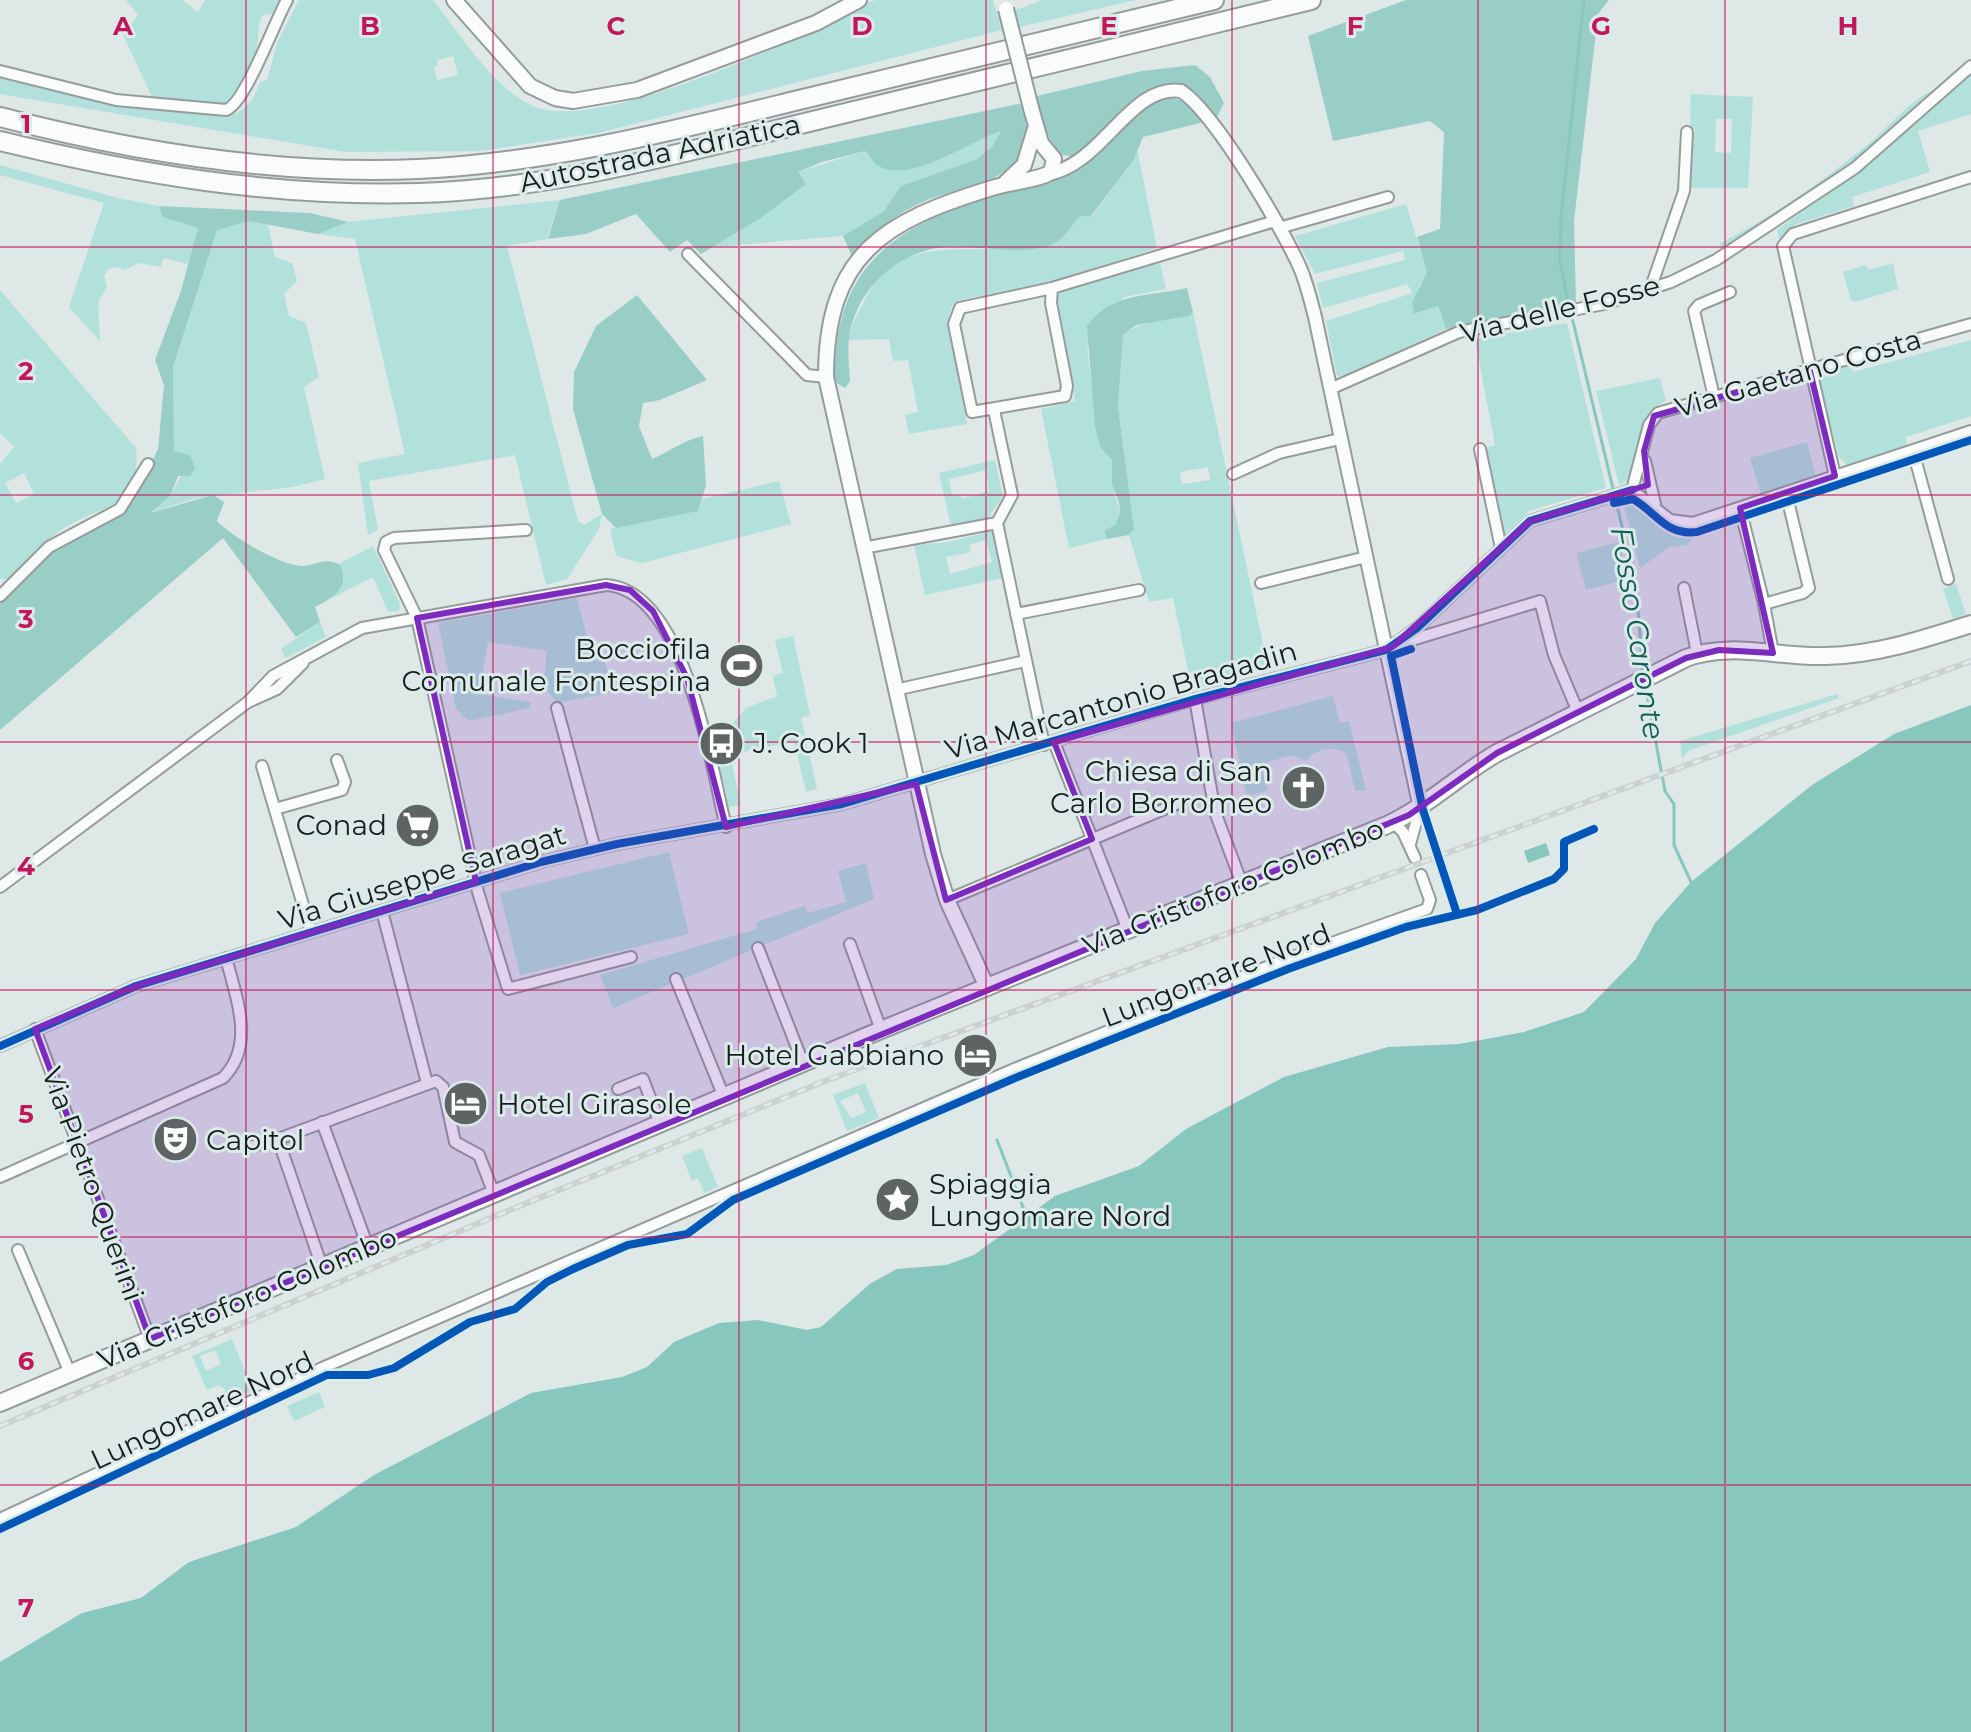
<svg xmlns="http://www.w3.org/2000/svg" width="1971" height="1732" font-family="Montserrat,sans-serif">
  <rect width="100%" height="100%" fill="#dee8e6"/>
  <g fill="#b1e1da" fill-rule="evenodd">
    <path d="M126 0H182L198 12 205 0H281L273 14 263 15C257 26 259 28 258 39 256 60 241 88 227 103L213 105 153 99 123 35 138 15Z"/>
    <path d="M299 0H433C461 35 491 86 533 106 587 131 746 61 800 36 823 25 852 4 877 0 914 0 956 0 993 0L1002 30 598 133 481 151 346 152 0 94V76L116 104 223 117C245 112 253 103 260 82L267 80 278 41ZM453 56 458 75 437 80 434 67 438 66 437 60Z"/>
    <polygon points="1041,0 1136,0 1019,27 1014,11"/>
    <polygon points="1971,73 1971,114 1918,131 1930,172 1852,197 1854,206 1796,224 1779,239 1777,230 1854,175"/>
    <path d="M1939 88 1872 151 1722 253 1720 243C1774 217 1821 182 1867 145 1890 127 1911 97 1939 88Z"/>
    <path d="M1691 94 1753 97 1748 188H1688L1690 138 1694 136 1695 129 1690 126ZM1716 119H1732L1731 153 1715 152Z"/>
    <polygon points="1001,130 992,147 977,159 901,186 884,211 843,236 713,247 805,185 798,172 865,151 899,171 927,164"/>
    <path d="M1137 148 1157 248 1053 281 960 300 952 306 947 322 967 424 909 434 905 415 918 412 908 360 893 361 889 339 849 340C850 326 858 313 865 300 898 230 969 256 1030 247 1037 245 1048 246 1055 243 1064 239 1073 224 1080 216L1091 217 1133 161Z"/>
    <polygon points="0,165 118,198 159,206 162,217 198,228 188,264 163,258 161,267 138,263 125,270 118,267 108,269 104,276 107,287 98,302 100,341 69,307 104,203 0,175"/>
    <polygon points="560,200 547,239 507,246 578,521 584,525 602,514 599,529 567,579 546,585 515,455 369,481 378,530 368,535 358,463 405,454 355,239 318,234 348,222"/>
    <polygon points="1406,204 1427,272 1419,287 1415,314 1438,306 1446,329 1343,377 1337,376 1326,321 1413,293 1407,284 1323,308 1317,283 1405,260 1403,251 1315,274 1295,236"/>
    <polygon points="249,221 268,224 275,257 292,263 297,281 284,294 289,316 306,323 319,377 304,387 325,479 292,487 196,498 149,513 174,490 190,455 174,451 173,367 217,229"/>
    <polygon points="1160,263 1166,289 1124,297 1087,348 1100,447 1112,460 1112,485 1120,513 1114,526 1104,531 1107,539 1069,548 1041,409 1075,401 1056,297 1064,291"/>
    <polygon points="1893,263 1898,289 1855,302 1851,300 1843,272 1866,265 1868,270"/>
    <path d="M0 290 136 448C142 511 103 503 64 528 43 541 25 562 8 579H0V464L14 447 0 433ZM24 473 34 494 16 503 5 483Z"/>
    <path d="M1193 312 1268 668 1192 689 1173 598 1149 602 1129 535 1134 529 1118 407 1123 335C1148 315 1179 323 1193 312ZM1208 467 1210 480 1182 484 1180 472Z"/>
    <polygon points="1567,323 1606,488 1529,511 1503,536 1485,448 1495,445 1475,339"/>
    <polygon points="1971,340 1971,416 1906,437 1907,446 1848,466 1839,457 1818,378 1824,372 1850,366 1853,372"/>
    <path d="M1660 378 1666 401C1627 416 1648 476 1619 485L1596 391Z"/>
    <polygon points="1807,442 1816,477 1761,494 1750,458"/>
    <path d="M995 460 1003 496 988 518 951 526 939 473ZM986 470 989 491 962 499 961 495 952 496 949 479Z"/>
    <polygon points="779,481 791,524 642,563 616,556 610,529 698,511 702,499"/>
    <polygon points="1631,500 1668,531 1695,535 1687,545 1669,547 1640,568 1623,502"/>
    <path d="M993 531 1003 578 925 595 914 545 949 542ZM986 540 992 562 950 574 946 557 971 552 969 545Z"/>
    <polygon points="1619,542 1628,579 1586,590 1576,553"/>
    <polygon points="373,546 400,604 399,611 388,612 373,577 332,598 344,578 339,564"/>
    <polygon points="1956,584 1966,614 1953,619 1943,589"/>
    <polygon points="577,598 590,647 600,645 613,692 558,703 543,687 547,651 488,642 479,694 531,702 530,708 469,721 456,709 438,623"/>
    <polygon points="320,622 326,637 286,658 281,649"/>
    <polygon points="793,636 810,715 801,718 817,789 806,792 794,741 730,755 741,805 729,807 720,766 726,758 719,739 746,708 777,696 773,676 783,673 775,640"/>
    <polygon points="1837,694 1839,698 1688,751 1682,759 1680,741"/>
    <path d="M1333 696 1340 723 1349 721 1366 790 1355 791 1348 759 1343 751C1329 746 1316 749 1306 761L1293 755 1260 764 1268 790 1247 797 1231 723Z"/>
    <polygon points="669,852 689,934 520,975 500,893"/>
    <polygon points="866,863 874,899 613,1008 600,975 757,929 756,922 805,906 808,913 846,902 838,871"/>
    <path d="M865 1083 879 1118 847 1131 833 1095ZM858 1093 866 1112 851 1118 840 1101Z"/>
    <polygon points="702,1148 718,1187 704,1193 698,1178 692,1181 682,1156"/>
    <path d="M232 1339 253 1391 214 1408 213 1405 226 1400 224 1388 219 1385 207 1390 192 1356ZM215 1350 221 1364 206 1371 200 1356Z"/>
    <polygon points="319,1392 325,1407 294,1421 287,1406"/>
  </g>
  <g fill="#99cec7">
    <polygon points="1406,0 1609,0 1598,14 1574,221 1576,304 1446,329 1438,306 1414,314 1412,303 1427,272 1417,237 1440,229 1444,132 1430,121 1333,141 1308,36"/>
    <path d="M1195 65 1210 77 1224 103 1216 119C1207 107 1196 89 1180 84 1146 73 1100 138 1073 157L1060 154 1044 130 1037 96 1142 71Z"/>
    <path d="M1173 98 1185 102 1204 122 1143 137 1133 161 1090 217 1080 216C1073 224 1064 239 1055 243 1023 258 978 244 944 247 898 252 859 287 850 332 847 348 849 365 850 381L845 388 835 382C832 251 912 220 1020 186 1041 179 1063 182 1083 167 1114 144 1131 104 1173 98Z"/>
    <path d="M1018 104 1022 105C1046 187 966 180 914 206 890 218 870 236 852 256L843 236 884 211 901 186 977 159 992 147 1001 131C969 141 909 186 877 165 872 161 870 155 865 151L822 162 798 172 806 184 762 217 701 254 687 240 670 252 636 214 586 234 548 239 560 200Z"/>
    <path d="M159 206 310 213 348 222 318 234 249 221 217 230 173 367 174 451 190 455 195 468 190 476H178L170 496 150 513 213 495 224 502 217 521C231 536 281 566 302 566 318 566 320 557 339 564 352 586 333 598 315 607L320 622 296 637 223 538 0 730V602L51 552 123 513 133 501 158 449 164 385 155 360 181 291 198 228 162 217Z"/>
    <path d="M1187 288 1193 312 1189 316 1136 325 1123 335 1118 407 1134 529 1129 535 1107 539 1104 531 1115 525 1120 513 1119 502 1112 485V460L1100 447 1095 426 1087 326C1112 291 1150 297 1187 288Z"/>
    <path d="M637 295 707 380 660 400 643 403 639 426 652 459C673 450 680 442 703 436L706 485 698 511 616 528 602 514 573 409 574 372 596 326Z"/>
  </g>
  <g fill="#87c7be">
    <polygon points="1971,705 1971,1732 0,1732 0,1662 82,1613 141,1598 189,1562 296,1527 374,1475 531,1393 622,1377 647,1367 674,1342 719,1323 758,1320 807,1330 821,1327 871,1283 897,1269 946,1265 974,1255 1055,1196 1139,1166 1186,1129 1284,1077 1388,1047 1459,1044 1524,1032 1584,1012 1636,959 1655,923 1691,882 1812,785 1894,734"/>
    <polygon points="1546,843 1550,855 1528,863 1524,851"/>
  </g>
  <g fill="none" stroke-linecap="round" stroke-linejoin="round">
    <g stroke="#87c7be" stroke-width="3">
      <polyline points="1569,306 1560,261 1561,217 1584,0"/>
      <polyline points="1571,313 1636,585 1643,674"/>
      <polyline points="1645,685 1665,791 1674,804 1674,845 1691,882"/>
      <polyline points="997,1140 1026,1215"/>
    </g>
    <defs>
      <g id="minor">
        <path d="M0 71 116 100 226 110C245 104 274 23 287 0"/>
        <polyline points="1279,228 1388,197"/>
        <polyline points="688,254 807,375 826,377"/>
        <polyline points="1052,288 1051,303 1067,386 1065,396 972,412 954,324 960,308 1052,288 1275,221"/>
        <polyline points="1650,290 1684,191 1687,132"/>
        <polyline points="1330,389 1459,332 1604,304 1671,282 1716,260 1855,168 1971,66"/>
        <polyline points="1714,397 1694,311 1699,305 1730,292"/>
        <polyline points="994,410 1012,495 997,523"/>
        <polyline points="1480,449 1501,548"/>
        <polyline points="1913,451 1948,579"/>
        <polyline points="1645,461 1655,504"/>
        <polyline points="1233,474 1279,453 1340,439"/>
        <polyline points="1835,476 1783,246 1793,234 1971,177"/>
        <polyline points="1632,490 1649,425 1658,413 1971,324"/>
        <polyline points="1632,490 1670,520 1693,523 1971,431"/>
        <polyline points="1740,508 1764,604"/>
        <polyline points="997,523 1044,745"/>
        <polyline points="526,530 394,538 386,542 384,550 417,618 478,892 508,989 631,957"/>
        <polyline points="863,548 997,523"/>
        <polyline points="1261,583 1366,557"/>
        <polyline points="1684,588 1697,653"/>
        <polyline points="0,596 49,547 120,509 148,464"/>
        <polyline points="1016,614 1139,590"/>
        <polyline points="1402,643 1540,601 1554,655 1578,712"/>
        <polyline points="1773,653 1764,604 1803,593 1809,588 1786,493"/>
        <polyline points="895,690 1025,661"/>
        <polyline points="1195,699 1215,812 1242,884"/>
        <path d="M248 702 273 676 362 628 606 585C685 590 711 766 726 827"/>
        <polyline points="557,708 595,849"/>
        <polyline points="1054,742 1128,930"/>
        <polyline points="262,766 311,932"/>
        <polyline points="275,809 342,790 345,782 337,760"/>
        <polyline points="1393,822 1403,832 1415,858"/>
        <polyline points="1410,844 1420,808"/>
        <polyline points="0,887 248,702 277,689 303,663"/>
        <polyline points="947,900 1181,802"/>
        <polyline points="382,911 427,1083"/>
        <polyline points="850,944 881,1030"/>
        <polyline points="758,948 803,1063"/>
        <polyline points="676,979 724,1097"/>
        <polyline points="35,1029 150,1339"/>
        <polyline points="0,1046 136,986 541,862 617,844 842,804 1195,699 1386,650 1417,628 1530,521 1632,490"/>
        <polyline points="618,1089 643,1079 660,1124"/>
        <polyline points="322,1122 368,1247"/>
        <polyline points="253,1146 278,1139"/>
        <path d="M0 1177 223 1078C256 1045 236 997 226 958"/>
        <polyline points="18,1250 70,1373"/>
        <polyline points="322,1267 278,1139 436,1081 443,1087 455,1142 479,1155 494,1194"/>
        <polyline points="0,1519 322,1368 1012,1070 1284,960 1427,909 1430,900 1421,875"/>
      </g>
      <path id="tertiary" d="M1048 174C1102 165 1131 83 1181 91 1214 112 1284 230 1301 270 1307 285 1311 301 1315 317L1420 808"/>
      <g id="secondary">
        <polyline points="454,0 530,86 555,98 573,101 637,90 816,23 859,0"/>
        <polyline points="1006,182 1024,165 1035,129"/>
        <path d="M987 987 947 900 933 854 826 377C826 254 884 221 992 188 1007 183 1040 180 1051 172L1054 159 1041 143 1031 108"/>
      </g>
      <path id="primary" d="M0 1403 881 1030 1387 825C1428 806 1459 775 1497 753L1686 658C1730 641 1780 658 1826 656 1876 655 1924 639 1971 624"/>
      <g id="motorway">
        <path d="M0 117C137 153 276 175 418 169 550 163 676 130 803 99 940 66 1077 33 1214 0"/>
        <path d="M0 141C139 175 275 197 419 193 555 189 689 151 821 119 984 80 1148 40 1311 0"/>
      </g>
    </defs>
    <use href="#minor" stroke="#959c9b" stroke-width="14"/>
    <use href="#tertiary" stroke="#959c9b" stroke-width="16"/>
    <use href="#secondary" stroke="#959c9b" stroke-width="18"/>
    <use href="#primary" stroke="#959c9b" stroke-width="20"/>
    <use href="#motorway" stroke="#959c9b" stroke-width="22"/>
    <use href="#minor" stroke="#fafcfb" stroke-width="10"/>
    <use href="#tertiary" stroke="#fafcfb" stroke-width="12"/>
    <use href="#secondary" stroke="#fafcfb" stroke-width="14"/>
    <use href="#primary" stroke="#fafcfb" stroke-width="16"/>
    <use href="#motorway" stroke="#fafcfb" stroke-width="18"/>
    <defs>
      <polyline id="rail" points="0,1426 505,1212 825,1081 1971,661"/>
    </defs>
    <use href="#rail" stroke="#cdd0d0" stroke-width="6"/>
    <use href="#rail" stroke="#dbebe9" stroke-width="3" stroke-dasharray="9" stroke-linecap="butt"/>
    <defs>
      <polyline id="secondary-bridge" points="1006,9 1031,108"/>
    </defs>
    <use href="#secondary-bridge" stroke="#959c9b" stroke-width="18" stroke-linecap="butt"/>
    <use href="#secondary-bridge" stroke="#fafcfb" stroke-width="14"/>
    <defs>
      <g id="cycleway">
        <path d="M1614 503 1633 499C1657 513 1666 536 1697 532L1971 440"/>
        <polyline points="1411,649 1391,656 1423,810 1457,914"/>
        <polyline points="0,1046 136,986 541,862 617,844 842,804 1195,699 1386,650 1417,628 1530,521 1632,490"/>
        <polyline points="0,1529 327,1375 368,1375 394,1368 470,1322 515,1309 547,1282 573,1269 628,1245 687,1234 733,1200 1015,1078 1288,969 1406,927 1477,910 1554,879 1564,869 1564,842 1594,829"/>
      </g>
    </defs>
    <use href="#cycleway" stroke="#dbebe9" stroke-width="13"/>
    <use href="#cycleway" stroke="#0057b8" stroke-width="8"/>
  </g>
  <path fill="#7b2cbf" fill-opacity="0.2" stroke="#7b2cbf" stroke-width="6" stroke-linejoin="round" d="M1810 371 1835 476 1740 508 1773 653 1719 650 1686 658 1497 753 1409 815 150 1339 35 1029 136 986 476 882 417 618 606 585 630 590 653 611 687 678 726 827 916 784 946 900 1092 839 1054 742 1392 647 1530 521 1648 485 1644 451 1654 416Z"/>
  <path fill="none" stroke="#c2185b" stroke-width="2" stroke-opacity="0.55" d="M246 0V1732M493 0V1732M739 0V1732M986 0V1732M1232 0V1732M1478 0V1732M1725 0V1732M0 247H1971M0 495H1971M0 742H1971M0 990H1971M0 1237H1971M0 1485H1971"/>
  <defs>
    <symbol id="stadium-disc" viewBox="-11 -11 22 22"><circle r="9.5" fill="#5d6463" stroke="#dbebe9"/><path d="M0-5a6.5 5 0 1 0 0 10a6.5 5 0 1 0 0-10ZM-3.5-1.8h7v3.6h-7Z" fill="#fff"/></symbol>
    <symbol id="bus-disc" viewBox="-11 -11 22 22"><circle r="9.5" fill="#5d6463" stroke="#dbebe9"/><path d="M-5-6H5V4H4V6H2V4H-2V6H-4V4H-5ZM-3.5-4V0h7V-4ZM-3.5 1.2v1.5H-2V1.2ZM2 1.2v1.5H3.5V1.2Z" fill="#fff"/></symbol>
    <symbol id="church-disc" viewBox="-11 -11 22 22"><circle r="9.5" fill="#5d6463" stroke="#dbebe9"/><path d="M-1.2-6h2.4v3.5h3.3v2.4h-3.3V6h-2.4V-.1h-3.3v-2.4h3.3Z" fill="#fff"/></symbol>
    <symbol id="supermarket-disc" viewBox="-11 -11 22 22"><circle r="9.5" fill="#5d6463" stroke="#dbebe9"/><path d="M-6-5.5h2.5l.6 2H6L4.5 2H-2.5L-4.4-4H-6ZM-1.5 3.2a1.3 1.3 0 1 0 .1 0ZM3 3.2a1.3 1.3 0 1 0 .1 0Z" fill="#fff"/></symbol>
    <symbol id="hotel-disc" viewBox="-11 -11 22 22"><circle r="9.5" fill="#5d6463" stroke="#dbebe9"/><path d="M-6-4.5h1.5V1H6V5H4.5V3h-9V5H-6ZM-4 0a1.8 1.8 0 1 1 3.6 0ZM.5 0V-2.5h3Q6-2.5 6 0Z" fill="#fff"/></symbol>
    <symbol id="theatre-disc" viewBox="-11 -11 22 22"><circle r="9.5" fill="#5d6463" stroke="#dbebe9"/><path d="M-5-5.5Q0-4 5-5.5V0Q5 5 0 6Q-5 5-5 0ZM-3.3-2.5H-1v1.5H-3.3ZM1-2.5H3.3v1.5H1ZM-2.8 1Q0 5.5 2.8 1Z" fill="#fff"/></symbol>
    <symbol id="sight-disc" viewBox="-11 -11 22 22"><circle r="9.5" fill="#5d6463" stroke="#dbebe9"/><path d="M0-6L1.8-2.2L6-1.7L2.9 1.2L3.7 5.4L0 3.3L-3.7 5.4L-2.9 1.2L-6-1.7L-1.8-2.2Z" fill="#fff"/></symbol>
  </defs>
  <g fill-rule="evenodd">
    <use href="#stadium-disc" x="716" y="640" width="51" height="51"/>
    <use href="#bus-disc" x="696" y="718" width="51" height="51"/>
    <use href="#church-disc" x="1278" y="762" width="51" height="51"/>
    <use href="#supermarket-disc" x="392" y="800" width="51" height="51"/>
    <use href="#hotel-disc" x="950" y="1030" width="51" height="51"/>
    <use href="#hotel-disc" x="440" y="1078" width="51" height="51"/>
    <use href="#theatre-disc" x="150" y="1114" width="51" height="51"/>
    <use href="#sight-disc" x="872" y="1174" width="51" height="51"/>
  </g>
  <g text-anchor="middle" dominant-baseline="central" stroke-width="6" stroke-linejoin="round" paint-order="stroke">
    <g font-size="28" fill="#171d1c" stroke="#dbebe9">
      <text transform="translate(660 153) rotate(-12)">Autostrada Adriatica</text>
      <text transform="translate(1560 309) rotate(-14)">Via delle Fosse</text>
      <text transform="translate(1798 373) rotate(-16)">Via Gaetano Costa</text>
      <text transform="translate(1121 700) rotate(-16)">Via Marcantonio Bragadin</text>
      <text transform="translate(422 877) rotate(-17)">Via Giuseppe Saragat</text>
      <text transform="translate(1233 887) rotate(-22)">Via Cristoforo Colombo</text>
      <text transform="translate(1216 975) rotate(-21)">Lungomare Nord</text>
      <text transform="translate(93 1184) rotate(70)">Via Pietro Querini</text>
      <text transform="translate(247 1298) rotate(-23)">Via Cristoforo Colombo</text>
      <text transform="translate(202 1410) rotate(-25)">Lungomare Nord</text>
    </g>
    <g font-size="28" fill="#171d1c" stroke="#dbebe9" text-anchor="end">
      <text x="711" y="649">Bocciofila<tspan x="711" dy="32">Comunale Fontespina</tspan></text>
      <text x="753" y="743" text-anchor="start">J. Cook 1</text>
      <text x="1272" y="771">Chiesa di San<tspan x="1272" dy="32">Carlo Borromeo</tspan></text>
      <text x="387" y="825">Conad</text>
      <text x="944" y="1055">Hotel Gabbiano</text>
      <text x="497" y="1104" text-anchor="start">Hotel Girasole</text>
      <text x="206" y="1140" text-anchor="start">Capitol</text>
      <text x="929" y="1184" text-anchor="start">Spiaggia<tspan x="929" dy="32">Lungomare Nord</tspan></text>
    </g>
    <g font-size="30" font-style="italic" fill="#135d55" stroke="#dbebe9">
      <text transform="translate(1638 633) rotate(81)">Fosso Caronte</text>
    </g>
  </g>
  <g font-size="26" text-anchor="middle" font-weight="bold" fill="#c2185b" stroke="#dbebe9" stroke-width="6" stroke-linejoin="round" paint-order="stroke">
    <text x="123" y="35">A</text>
    <text x="370" y="35">B</text>
    <text x="616" y="35">C</text>
    <text x="862" y="35">D</text>
    <text x="1109" y="35">E</text>
    <text x="1355" y="35">F</text>
    <text x="1601" y="35">G</text>
    <text x="1848" y="35">H</text>
    <text x="26" y="133">1</text>
    <text x="26" y="380">2</text>
    <text x="26" y="628">3</text>
    <text x="26" y="875">4</text>
    <text x="26" y="1123">5</text>
    <text x="26" y="1370">6</text>
    <text x="26" y="1617">7</text>
  </g>
</svg>
